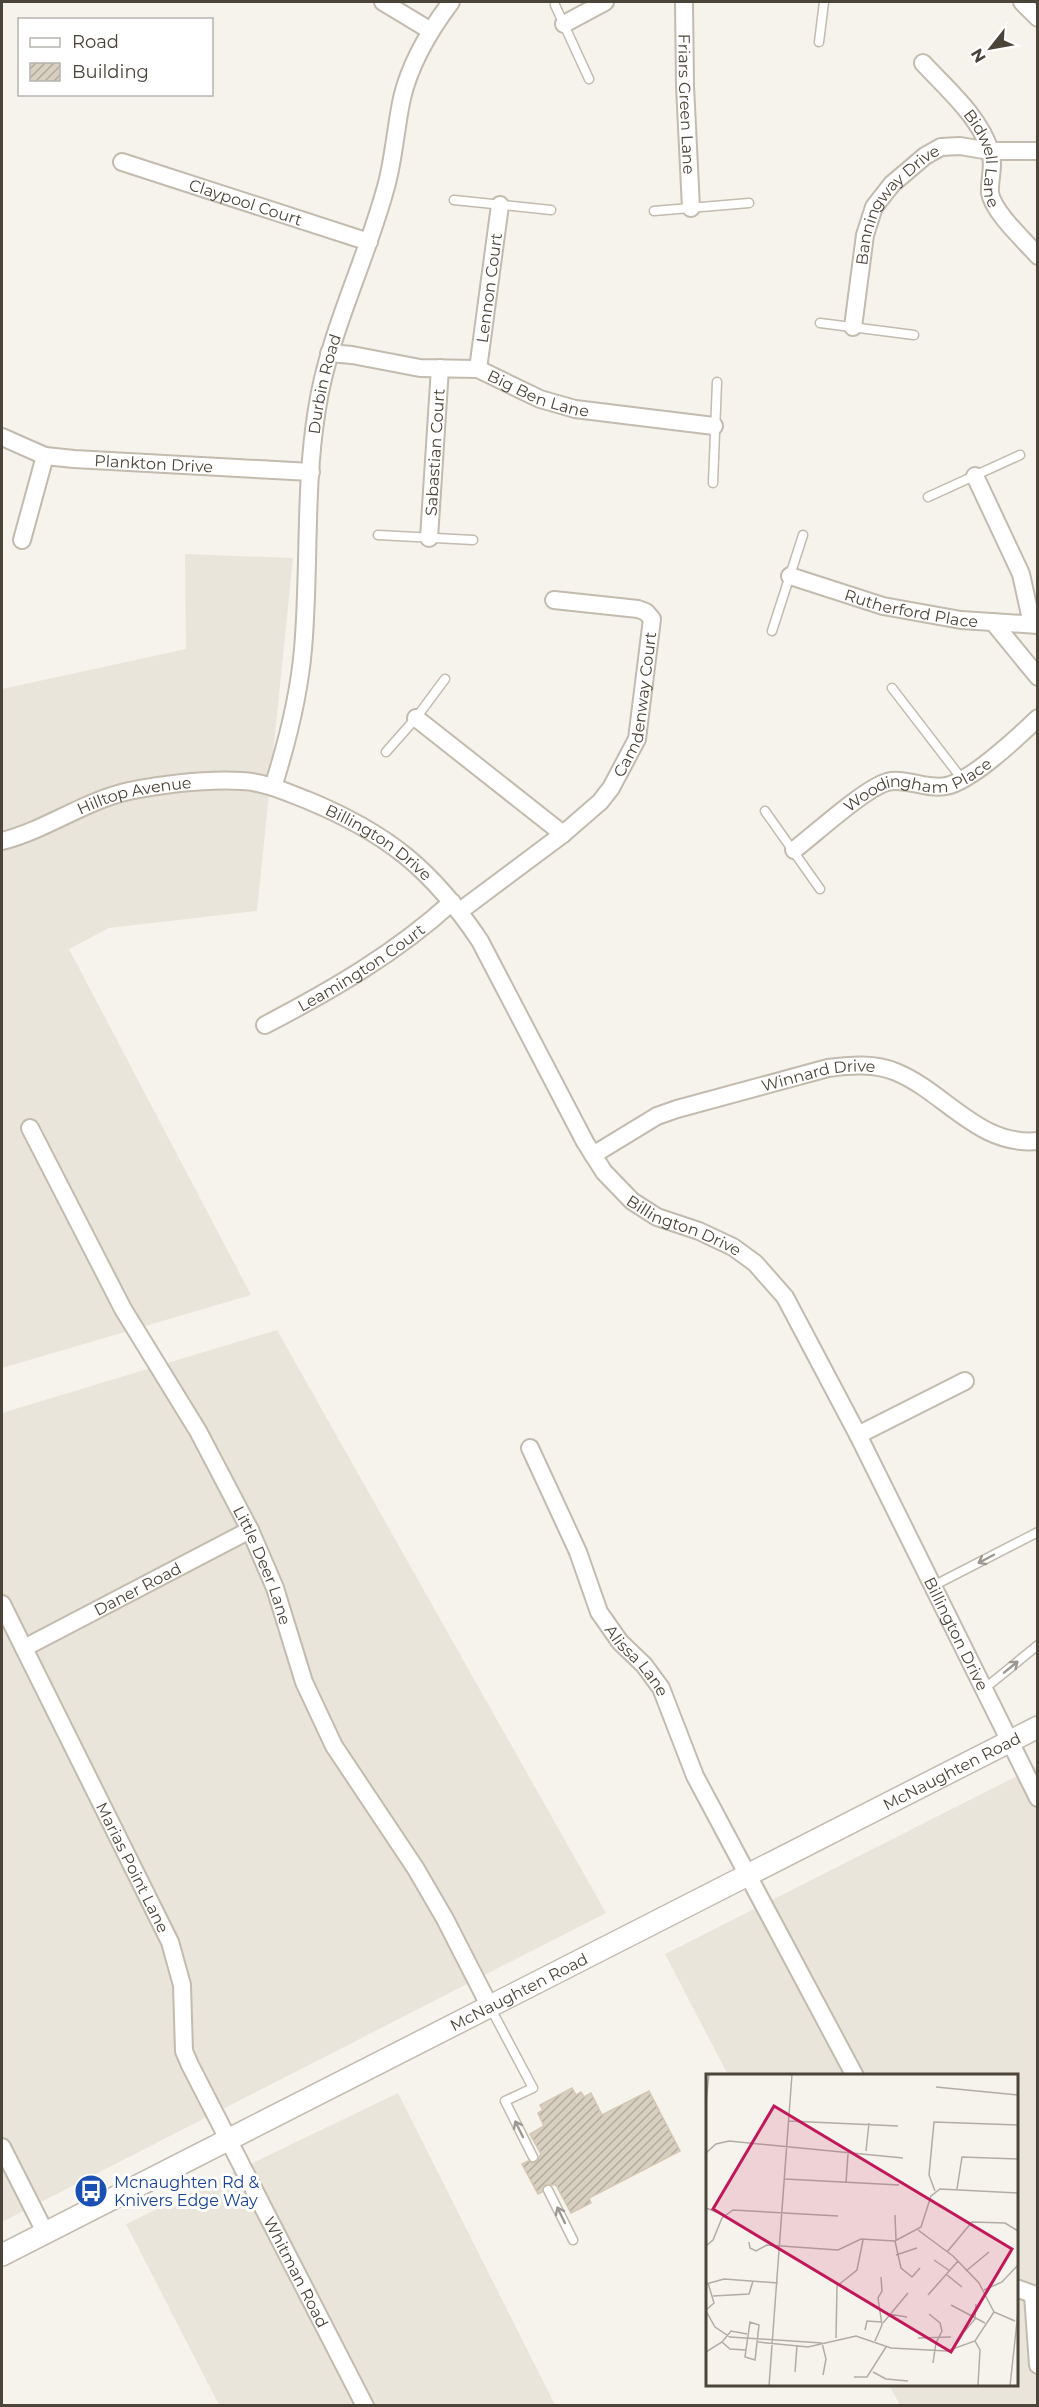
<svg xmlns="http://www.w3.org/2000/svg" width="1039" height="2407" font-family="Montserrat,sans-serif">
  <defs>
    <pattern id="building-hatch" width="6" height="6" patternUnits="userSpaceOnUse" patternTransform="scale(1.5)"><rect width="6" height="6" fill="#d8cfc1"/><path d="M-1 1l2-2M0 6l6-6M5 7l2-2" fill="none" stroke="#b1aa9e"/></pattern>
  </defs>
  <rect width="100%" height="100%" fill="#f6f3ec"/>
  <g fill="#eae5da">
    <polygon points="185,554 293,558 257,911 109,928 69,949 251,1295 2,1368 2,689 186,649"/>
    <polygon points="277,1330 606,1913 2,2222 2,1413"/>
    <polygon points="1037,1766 1037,2405 900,2405 889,2385 1016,2384 1016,2076 728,2075 665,1954"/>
    <polygon points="398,2093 555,2405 219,2405 126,2224"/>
  </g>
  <polygon fill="url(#building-hatch)" stroke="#d3c7b4" stroke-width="1.5" points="572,2088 576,2095 581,2092 584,2097 591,2093 602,2115 649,2091 680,2151 589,2198 591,2203 571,2213 556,2185 545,2185 542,2192 538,2194 522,2164 528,2161 532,2163 536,2162 541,2154 530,2134 544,2126 538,2113 543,2110 540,2105"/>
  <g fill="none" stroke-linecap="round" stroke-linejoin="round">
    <defs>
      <g id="service">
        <polyline points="555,5 589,79"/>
        <polyline points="819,42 824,2"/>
        <polyline points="454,200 551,210"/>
        <polyline points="654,211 749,203"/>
        <polyline points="820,323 914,335"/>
        <polyline points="713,483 717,382"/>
        <polyline points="928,497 1020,455"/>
        <polyline points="378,535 473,540"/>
        <polyline points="772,631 803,535"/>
        <polyline points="892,688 962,779"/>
        <polyline points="386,752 416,718 445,679"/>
        <polyline points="765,811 820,889"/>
        <polyline points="933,1586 1038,1532"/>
        <polyline points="984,1689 1038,1645"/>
        <polyline points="490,2007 533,2088 505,2101 533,2157"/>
        <polyline points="548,2190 573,2240"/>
      </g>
      <g id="minor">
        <polyline points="383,2 431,31"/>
        <path id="s1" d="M684 2 685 86 691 208"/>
        <polyline points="1022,2 1038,18"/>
        <polyline points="564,24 605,2"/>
        <path id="s2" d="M923 63C947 89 980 117 990 151 995 165 989 179 990 193 993 212 1025 241 1038 256"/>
        <path id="s3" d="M122 162 369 242"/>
        <path id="s4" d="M853 327 865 235 874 207 892 184 925 156 941 147 960 146 990 151H1038"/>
        <path id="s5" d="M329 353 352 355 420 368 478 369 540 399 575 409 714 426"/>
        <path id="s6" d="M478 369 500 205"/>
        <path id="s7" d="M2 437 45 456 74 459 311 472"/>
        <polyline points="975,476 1021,574 1032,624"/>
        <path id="s8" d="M429 538 440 368"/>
        <polyline points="22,540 45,456"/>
        <path id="s9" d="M790 576 883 606 961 620 1038 625"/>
        <polyline points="993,622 1038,677"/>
        <polyline points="416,718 563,834"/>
        <path id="s10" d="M273 787C287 743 299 695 303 649 310 569 304 488 317 409 329 331 367 260 387 183 394 156 396 126 402 98 410 64 430 30 451 2"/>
        <path id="s11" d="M2 841C46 830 84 801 129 791 165 784 205 779 242 781 265 782 286 792 307 800 387 833 432 869 480 941L585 1142 604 1172 632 1201 657 1217 699 1231 733 1247 755 1263 785 1297 858 1435 1038 1798"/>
        <path id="s12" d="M794 850C815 834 864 789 887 782 906 777 926 790 946 786 972 781 1018 737 1038 718"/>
        <path id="s13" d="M460 911 563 834 600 802 611 788 637 739 652 619 646 612 638 609 554 600"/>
        <path id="s14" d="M265 1025C332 990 396 953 452 902"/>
        <path id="s15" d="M30 1128 123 1309 198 1431 250 1530 275 1588 304 1682 334 1746 416 1869 445 1919 489 2005"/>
        <path id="s16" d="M593 1155 657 1116 677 1109 828 1068C850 1065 875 1063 896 1072 945 1092 979 1147 1038 1141"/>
        <polyline points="858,1435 965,1381"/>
        <path id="s17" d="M530 1448 578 1552 599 1612 620 1642 644 1665 661 1688 695 1776 855 2076"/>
        <path id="s18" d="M2 1604 170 1942 182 1985 184 2051 190 2065 365 2406"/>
        <path id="s19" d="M24 1648 250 1530"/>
        <polyline points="2,2147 45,2232"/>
        <polyline points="1016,2288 1038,2296"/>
        <polyline points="1033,2295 1038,2365"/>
      </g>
      <g id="tertiary">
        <path id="s20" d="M2 2255 1038 1727"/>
      </g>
    </defs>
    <use href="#service" stroke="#c2bbae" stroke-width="11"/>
    <use href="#minor" stroke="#c2bbae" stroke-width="20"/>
    <use href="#tertiary" stroke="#c2bbae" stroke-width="24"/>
    <use href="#service" stroke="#fff" stroke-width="8"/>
    <use href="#minor" stroke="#fff" stroke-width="16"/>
    <use href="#tertiary" stroke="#fff" stroke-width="21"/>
  </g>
  <defs><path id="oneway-shaft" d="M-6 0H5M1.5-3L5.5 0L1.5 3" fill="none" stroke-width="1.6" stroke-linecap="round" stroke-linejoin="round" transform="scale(1.5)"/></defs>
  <g stroke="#9c9892">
    <use href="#oneway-shaft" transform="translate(986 1559) rotate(152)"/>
    <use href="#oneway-shaft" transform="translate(1011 1667) rotate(-39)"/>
    <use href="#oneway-shaft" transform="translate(519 2129) rotate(-116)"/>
    <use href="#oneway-shaft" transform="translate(561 2215) rotate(-116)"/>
  </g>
  <defs>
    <symbol id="bus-disc" viewBox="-11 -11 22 22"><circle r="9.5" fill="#1a4fb4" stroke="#fff"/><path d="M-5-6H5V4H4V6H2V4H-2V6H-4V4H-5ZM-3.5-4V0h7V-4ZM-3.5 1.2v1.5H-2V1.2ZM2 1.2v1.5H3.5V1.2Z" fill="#fff"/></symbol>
  </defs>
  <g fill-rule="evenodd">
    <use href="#bus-disc" x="72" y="2172" width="38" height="38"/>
  </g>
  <g text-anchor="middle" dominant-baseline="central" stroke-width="6" stroke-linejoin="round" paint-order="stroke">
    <g font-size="16" fill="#4b4439" stroke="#fff">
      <text stroke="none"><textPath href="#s1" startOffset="102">Friars Green Lane</textPath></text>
      <text stroke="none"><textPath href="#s2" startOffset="117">Bidwell Lane</textPath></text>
      <text stroke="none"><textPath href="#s3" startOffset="130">Claypool Court</textPath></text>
      <text stroke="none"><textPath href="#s4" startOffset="136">Banningway Drive</textPath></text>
      <text stroke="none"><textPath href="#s6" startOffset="82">Lennon Court</textPath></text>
      <text stroke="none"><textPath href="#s10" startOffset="408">Durbin Road</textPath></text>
      <text stroke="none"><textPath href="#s5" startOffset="216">Big Ben Lane</textPath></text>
      <text stroke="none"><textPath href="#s8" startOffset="86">Sabastian Court</textPath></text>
      <text stroke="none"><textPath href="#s7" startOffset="156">Plankton Drive</textPath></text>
      <text stroke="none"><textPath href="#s9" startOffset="126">Rutherford Place</textPath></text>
      <text stroke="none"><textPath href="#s13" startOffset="284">Camdenway Court</textPath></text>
      <text stroke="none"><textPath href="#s12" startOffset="146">Woodingham Place</textPath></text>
      <text stroke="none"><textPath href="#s11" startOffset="141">Hilltop Avenue</textPath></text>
      <text stroke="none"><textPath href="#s11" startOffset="402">Billington Drive</textPath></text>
      <text stroke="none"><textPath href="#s14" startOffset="112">Leamington Court</textPath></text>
      <text stroke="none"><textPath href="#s16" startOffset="242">Winnard Drive</textPath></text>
      <text stroke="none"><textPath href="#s11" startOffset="906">Billington Drive</textPath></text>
      <text stroke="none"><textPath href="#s15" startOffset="496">Little Deer Lane</textPath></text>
      <text stroke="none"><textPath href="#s19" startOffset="128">Daner Road</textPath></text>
      <text stroke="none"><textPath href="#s11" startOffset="1410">Billington Drive</textPath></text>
      <text stroke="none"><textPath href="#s17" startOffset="240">Alissa Lane</textPath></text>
      <text stroke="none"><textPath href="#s20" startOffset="1066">McNaughten Road</textPath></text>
      <text stroke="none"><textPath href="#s18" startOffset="294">Marias Point Lane</textPath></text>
      <text stroke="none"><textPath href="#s20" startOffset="580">McNaughten Road</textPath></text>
      <text stroke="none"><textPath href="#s18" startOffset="736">Whitman Road</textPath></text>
    </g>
    <g font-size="16" fill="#164399" stroke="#fff" text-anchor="start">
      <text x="114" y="2182">Mcnaughten Rd &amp;<tspan x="114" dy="18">Knivers Edge Way</tspan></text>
    </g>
  </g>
  <g transform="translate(706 2074)">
    <rect width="312" height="312" fill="#f6f3ec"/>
    <path fill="none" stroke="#b2ada4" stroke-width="1.5" d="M230 13 312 21M0 28 3 0M83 47 192 52M160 77 163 49M0 79 10 70 23 67 197 84M79 105 193 111M140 109 142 80M251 115 256 83 312 85M229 117 223 101 228 48 312 51M0 134 18 141M189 141 190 166M212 156 247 182 273 209 288 238 309 247M189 167 195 194 206 203 214 194M43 168 44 174 50 177 61 171 132 176 155 165 189 167 215 153 225 122 234 115 312 119M0 172 7 166 16 144 27 136 132 142M241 178 266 148 299 149 312 157M190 181 211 174M228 186 244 197M260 197 283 178M241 201 256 213M0 210 18 205 72 209M278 216 296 208 312 191M222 221 252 187M7 222 43 220 47 207M245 231 279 249M0 236 8 229 2 209M0 237 9 253 24 263 116 269M183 240 201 243M223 240 234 249 236 257 230 269 227 289M44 248 53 251 49 286 39 283ZM177 249 202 219M159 256 161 247 176 248M258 258 269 245 270 230M130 264 131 212 151 196 157 166M212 264 245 263M169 267 176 251 172 224 176 217 175 203M269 267 274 276 272 311M16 268 24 275 40 276M52 268 102 273 150 262 185 274 241 277 269 267 288 238M116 269 120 285 117 301M0 278 16 268 25 257 41 260M89 298 91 271M167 298 180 305 202 307M148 303H161L180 273M63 312 86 0M304 312 312 238"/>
    <path fill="#c2185b" fill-opacity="0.15" stroke="#c2185b" stroke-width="3" d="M68 32 306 175 245 278 7 135Z"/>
    <rect width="312" height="312" fill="none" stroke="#4b4439" stroke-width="3"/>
  </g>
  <rect width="1039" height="2407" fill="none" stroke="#4b4439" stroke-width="6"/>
  <rect x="18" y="18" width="195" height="78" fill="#ffffff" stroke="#b7b4b0" stroke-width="1.5"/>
  <rect x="30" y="38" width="30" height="9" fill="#ffffff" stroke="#b7b4b0" stroke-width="1.5"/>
  <text x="72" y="48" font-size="18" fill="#4b4439">Road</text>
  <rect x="30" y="63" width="30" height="18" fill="url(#building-hatch)" stroke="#b7b4b0" stroke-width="1.5"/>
  <text x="72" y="78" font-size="18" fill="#4b4439">Building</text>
  <g transform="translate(991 48) rotate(239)" stroke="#ffffff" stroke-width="4.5" paint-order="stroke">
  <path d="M0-4.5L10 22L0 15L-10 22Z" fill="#4b4439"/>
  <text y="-9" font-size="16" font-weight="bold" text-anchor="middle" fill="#4b4439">N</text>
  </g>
</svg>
